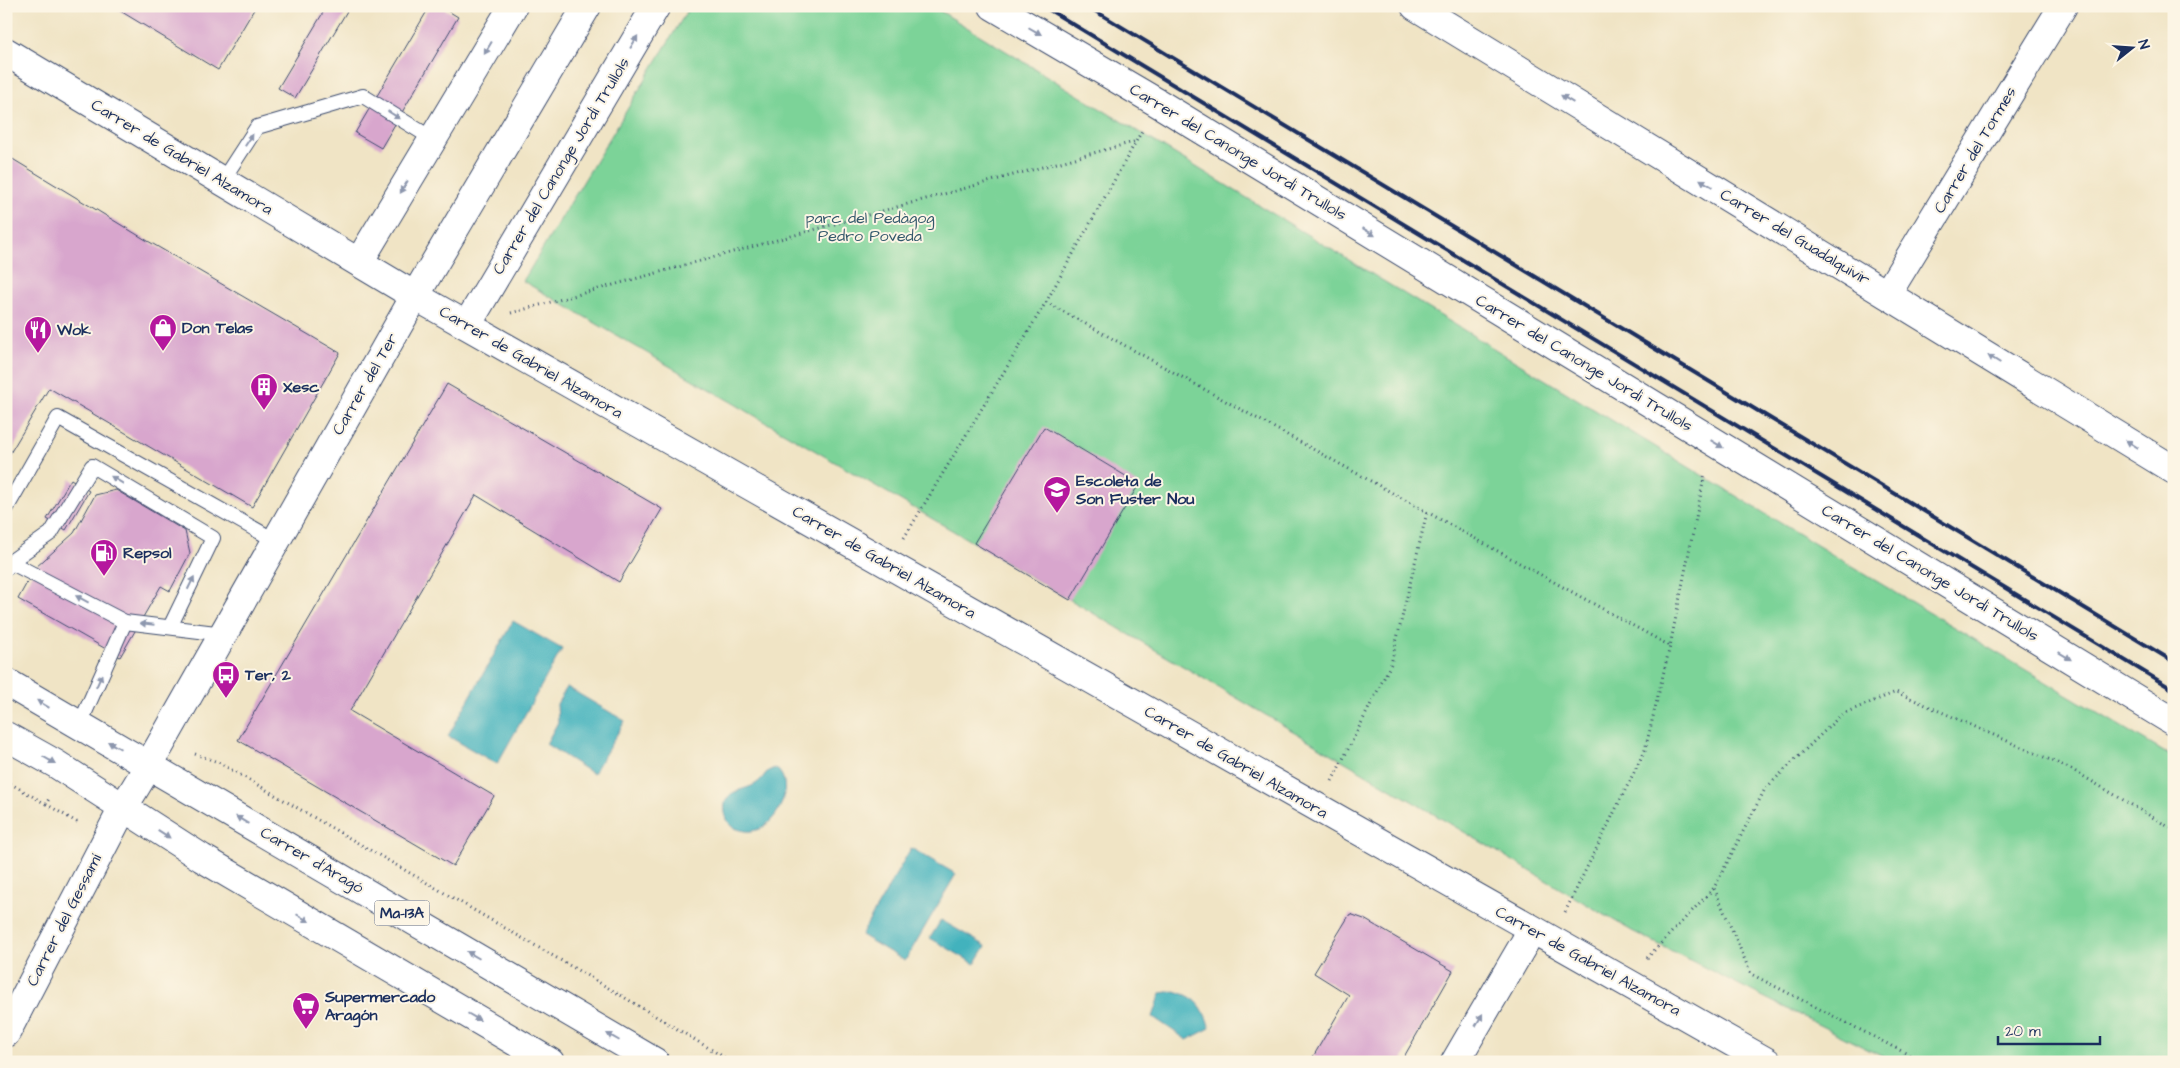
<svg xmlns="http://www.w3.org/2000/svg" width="2180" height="1068" font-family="'Architects Daughter',sans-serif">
  <rect width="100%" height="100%" fill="#fcf5e5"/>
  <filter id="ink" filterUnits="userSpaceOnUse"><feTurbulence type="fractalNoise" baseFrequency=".02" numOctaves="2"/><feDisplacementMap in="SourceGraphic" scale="10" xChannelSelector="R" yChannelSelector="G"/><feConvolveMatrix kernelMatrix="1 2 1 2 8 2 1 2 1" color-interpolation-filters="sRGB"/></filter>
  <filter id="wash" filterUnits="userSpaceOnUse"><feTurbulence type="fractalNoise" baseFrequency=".0096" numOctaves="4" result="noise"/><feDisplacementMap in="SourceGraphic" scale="20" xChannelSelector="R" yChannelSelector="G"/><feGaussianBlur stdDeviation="1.12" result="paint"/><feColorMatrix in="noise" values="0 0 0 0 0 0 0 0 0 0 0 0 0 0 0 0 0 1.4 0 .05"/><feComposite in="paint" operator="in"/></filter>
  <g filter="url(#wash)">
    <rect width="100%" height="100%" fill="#f0e4c5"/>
    <polygon fill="#7bd398" stroke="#4b817b" points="690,6 932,6 1856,569 2174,758 2174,1062 1893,1062 1632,931 974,543 523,281"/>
    <g fill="#43b2bd" stroke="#2f708e">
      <polygon points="513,621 562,649 497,764 448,736"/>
      <polygon points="567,687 625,721 593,774 546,744 558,722 557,704"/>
      <path d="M775 768C800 783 772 846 735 828 729 825 726 819 725 813 721 787 747 792 758 782 766 776 763 772 775 768Z"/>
      <polygon points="911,848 956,874 905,961 861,935"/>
      <polygon points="941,920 986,946 975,964 930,938"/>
      <path d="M1175 991C1198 998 1202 1005 1210 1028L1187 1040 1153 1017 1161 993Z"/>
    </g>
    <g id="blocks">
      <g fill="#d8a6cd">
        <polygon points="112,6 256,6 218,70"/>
        <polygon points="327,6 350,6 295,98 278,88"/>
        <polygon points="430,6 440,6 458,17 381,148 355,133"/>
        <polygon points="6,155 141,237 340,353 252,507 49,388 6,460"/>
        <polygon points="447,384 662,509 619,582 476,495 350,711 494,796 453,866 238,740"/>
        <polygon points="1044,427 1139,484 1070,600 974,543"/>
        <polygon points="71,479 89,491 66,530 47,519"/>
        <polygon points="116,490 185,531 190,553 170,591 161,586 120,657 18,599 35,568 74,533 95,495"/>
        <polygon points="1350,914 1364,919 1453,971 1401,1062 1310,1062 1349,995 1314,973"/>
      </g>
    </g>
  </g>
  <g filter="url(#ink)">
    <use href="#blocks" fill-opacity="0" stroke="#3b4a6d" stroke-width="1"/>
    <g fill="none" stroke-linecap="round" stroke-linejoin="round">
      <defs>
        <g id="lane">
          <polyline points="222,181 257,127 363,96 433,139"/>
          <polyline points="6,509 58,418 276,541"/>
          <polyline points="10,562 51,533 92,466 213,538 170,627"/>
          <polyline points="7,568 10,562 125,622 224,634"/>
          <polyline points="79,726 125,622"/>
        </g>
        <g id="street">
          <polyline points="993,6 1158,103 2174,722"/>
          <polyline points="1415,6 2174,470"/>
          <polyline points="6,52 415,296 1767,1062"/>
          <polyline points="359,262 513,6"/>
          <polyline points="1887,294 2063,6"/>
          <polyline points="467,325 656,6"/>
          <polyline points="149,765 415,296 587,6"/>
          <polyline points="6,1033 123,808"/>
          <polyline points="1455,1062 1532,930"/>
        </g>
        <g id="primary">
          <polyline points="6,682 655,1062"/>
          <polyline points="6,736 56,764 202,858 550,1062"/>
          <polyline points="123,808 149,765"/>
        </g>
      </defs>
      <use href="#lane" stroke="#3b4a6d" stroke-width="16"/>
      <use href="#street" stroke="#3b4a6d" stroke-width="30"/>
      <use href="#primary" stroke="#3b4a6d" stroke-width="30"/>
      <g stroke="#3b4a6d" stroke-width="3" stroke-dasharray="1 4" stroke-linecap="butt">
        <polyline points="1046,302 1670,646"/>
        <polyline points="511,313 1137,141"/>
        <polyline points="904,538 1046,302 1143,129"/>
        <polyline points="195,754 218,762 612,990 732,1062"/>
        <polyline points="6,781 46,804 50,797"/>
        <polyline points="1332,781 1391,664 1427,512"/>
        <polyline points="46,804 80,824"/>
        <polyline points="1565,912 1645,750 1670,646 1705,473"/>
        <polyline points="1647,958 1714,888"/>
        <polyline points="1923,1062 1751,974 1714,888 1765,789 1842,714 1896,692 2071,769 2174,830"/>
      </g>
      <use href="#lane" stroke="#fff" stroke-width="14"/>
      <use href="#street" stroke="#fff" stroke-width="28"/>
      <use href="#primary" stroke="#fff" stroke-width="28"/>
      <g stroke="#1b2f5e" stroke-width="4">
        <polyline points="1043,6 2174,690"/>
        <polyline points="1087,6 2174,662"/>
      </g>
    </g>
    <defs><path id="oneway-solid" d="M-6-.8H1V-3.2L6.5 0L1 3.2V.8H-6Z" transform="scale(1.25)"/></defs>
    <g fill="#8d97ae">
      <use href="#oneway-solid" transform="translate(1035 31) rotate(30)"/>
      <use href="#oneway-solid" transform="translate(634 42) rotate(-59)"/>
      <use href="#oneway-solid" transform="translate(488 48) rotate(121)"/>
      <use href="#oneway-solid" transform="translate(1567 99) rotate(-149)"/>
      <use href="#oneway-solid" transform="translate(394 115) rotate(32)"/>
      <use href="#oneway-solid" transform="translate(249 140) rotate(-57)"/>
      <use href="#oneway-solid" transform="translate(1706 183) rotate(-149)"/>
      <use href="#oneway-solid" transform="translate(404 187) rotate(121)"/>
      <use href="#oneway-solid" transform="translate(1369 232) rotate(31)"/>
      <use href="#oneway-solid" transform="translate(1994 359) rotate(-148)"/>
      <use href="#oneway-solid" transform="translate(1717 444) rotate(31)"/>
      <use href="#oneway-solid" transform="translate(2132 444) rotate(-148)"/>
      <use href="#oneway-solid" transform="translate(117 480) rotate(-149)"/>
      <use href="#oneway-solid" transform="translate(191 583) rotate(-64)"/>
      <use href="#oneway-solid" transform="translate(82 599) rotate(-152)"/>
      <use href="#oneway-solid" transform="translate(147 624) rotate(-174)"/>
      <use href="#oneway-solid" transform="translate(2065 656) rotate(31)"/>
      <use href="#oneway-solid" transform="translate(99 681) rotate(-66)"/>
      <use href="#oneway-solid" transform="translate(43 704) rotate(-149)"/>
      <use href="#oneway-solid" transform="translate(114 745) rotate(-150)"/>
      <use href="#oneway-solid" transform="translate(49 760) rotate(30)"/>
      <use href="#oneway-solid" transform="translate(242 820) rotate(-149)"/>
      <use href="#oneway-solid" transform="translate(164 834) rotate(33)"/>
      <use href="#oneway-solid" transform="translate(303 918) rotate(30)"/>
      <use href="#oneway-solid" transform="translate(473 955) rotate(-150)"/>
      <use href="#oneway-solid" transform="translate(474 1017) rotate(30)"/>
      <use href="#oneway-solid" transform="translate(1479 1020) rotate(-60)"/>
      <use href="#oneway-solid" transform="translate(613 1037) rotate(-150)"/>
    </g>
  </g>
  <defs>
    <symbol id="shop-pin" viewBox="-11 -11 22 30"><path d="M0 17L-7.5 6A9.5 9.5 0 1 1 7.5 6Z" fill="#b5179e" stroke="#fcf5e5"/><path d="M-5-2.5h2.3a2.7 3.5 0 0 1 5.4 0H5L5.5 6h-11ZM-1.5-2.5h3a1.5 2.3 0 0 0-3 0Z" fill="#fff"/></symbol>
    <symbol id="restaurant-pin" viewBox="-11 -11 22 30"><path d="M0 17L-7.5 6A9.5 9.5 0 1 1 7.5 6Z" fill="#b5179e" stroke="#fcf5e5"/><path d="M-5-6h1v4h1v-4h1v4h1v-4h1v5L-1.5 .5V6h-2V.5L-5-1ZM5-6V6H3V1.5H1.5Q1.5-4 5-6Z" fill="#fff"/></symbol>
    <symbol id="building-pin" viewBox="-11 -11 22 30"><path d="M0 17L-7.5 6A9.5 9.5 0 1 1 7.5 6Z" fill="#b5179e" stroke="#fcf5e5"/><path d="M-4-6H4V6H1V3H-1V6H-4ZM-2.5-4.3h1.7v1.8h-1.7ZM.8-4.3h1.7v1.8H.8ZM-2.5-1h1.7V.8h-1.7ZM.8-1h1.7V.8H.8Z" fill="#fff"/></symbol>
    <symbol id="school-pin" viewBox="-11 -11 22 30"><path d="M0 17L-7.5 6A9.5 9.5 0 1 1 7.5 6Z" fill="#b5179e" stroke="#fcf5e5"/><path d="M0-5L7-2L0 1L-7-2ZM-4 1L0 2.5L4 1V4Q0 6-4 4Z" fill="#fff"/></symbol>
    <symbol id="fuel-pin" viewBox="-11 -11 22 30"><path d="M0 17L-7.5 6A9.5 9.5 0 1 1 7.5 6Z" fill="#b5179e" stroke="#fcf5e5"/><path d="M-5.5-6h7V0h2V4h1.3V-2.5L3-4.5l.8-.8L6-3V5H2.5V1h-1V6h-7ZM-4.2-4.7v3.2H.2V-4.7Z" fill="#fff"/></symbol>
    <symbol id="bus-pin" viewBox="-11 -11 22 30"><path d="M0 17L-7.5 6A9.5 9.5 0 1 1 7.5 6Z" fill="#b5179e" stroke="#fcf5e5"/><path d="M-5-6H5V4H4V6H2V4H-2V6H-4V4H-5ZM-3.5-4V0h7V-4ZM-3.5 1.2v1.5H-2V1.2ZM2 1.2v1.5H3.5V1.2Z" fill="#fff"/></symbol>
    <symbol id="supermarket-pin" viewBox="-11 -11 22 30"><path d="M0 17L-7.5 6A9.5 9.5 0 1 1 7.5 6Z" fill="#b5179e" stroke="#fcf5e5"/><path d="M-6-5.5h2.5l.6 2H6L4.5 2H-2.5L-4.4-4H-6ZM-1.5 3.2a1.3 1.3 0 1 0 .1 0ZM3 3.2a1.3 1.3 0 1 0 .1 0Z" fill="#fff"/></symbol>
  </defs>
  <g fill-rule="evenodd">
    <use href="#shop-pin" x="147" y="312" width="32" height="43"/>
    <use href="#restaurant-pin" x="22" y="314" width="32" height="43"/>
    <use href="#building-pin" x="248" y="371" width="32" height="43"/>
    <use href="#school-pin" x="1041" y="474" width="32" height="43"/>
    <use href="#fuel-pin" x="88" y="537" width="32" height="43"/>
    <use href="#bus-pin" x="210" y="659" width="32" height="43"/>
    <use href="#supermarket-pin" x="290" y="990" width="32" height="43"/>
  </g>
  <g text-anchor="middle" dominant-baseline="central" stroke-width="4" stroke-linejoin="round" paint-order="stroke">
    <rect fill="#fcf5e5" stroke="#5e6a86" stroke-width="1" x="374.5" y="900.5" width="55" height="25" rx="4"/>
    <g font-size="15" font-weight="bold" fill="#1b2f5e">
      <text x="402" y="913">Ma-13A</text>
    </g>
    <g font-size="16" fill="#1b2f5e" stroke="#fcf5e5">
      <text transform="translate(1975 150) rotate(-59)">Carrer del Tormes</text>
      <text transform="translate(1238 152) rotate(31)">Carrer del Canonge Jordi Trullols</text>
      <text transform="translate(182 157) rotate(31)">Carrer de Gabriel Alzamora</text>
      <text transform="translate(561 166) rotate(-59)">Carrer del Canonge Jordi Trullols</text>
      <text transform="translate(1795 237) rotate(31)">Carrer del Guadalquivir</text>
      <text transform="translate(531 362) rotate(30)">Carrer de Gabriel Alzamora</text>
      <text transform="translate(1584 363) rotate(31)">Carrer del Canonge Jordi Trullols</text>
      <text transform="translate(365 384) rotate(-60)">Carrer del Ter</text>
      <text transform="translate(884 562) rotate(30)">Carrer de Gabriel Alzamora</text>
      <text transform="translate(1930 573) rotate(31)">Carrer del Canonge Jordi Trullols</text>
      <text transform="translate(1236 762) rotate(30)">Carrer de Gabriel Alzamora</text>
      <text transform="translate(312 860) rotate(30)">Carrer d'Aragó</text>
      <text transform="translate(64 920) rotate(-63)">Carrer del Gessamí</text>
      <text transform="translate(1588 961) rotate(29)">Carrer de Gabriel Alzamora</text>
    </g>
    <g font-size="16" fill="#33586c" stroke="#fcf5e5">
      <text x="870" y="218">parc del Pedàgog<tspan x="870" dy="18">Pedro Poveda</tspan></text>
    </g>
    <g font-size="16" font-weight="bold" fill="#1b2f5e" stroke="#fcf5e5" text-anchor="start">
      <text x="182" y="328">Don Telas</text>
      <text x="57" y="330">Wok</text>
      <text x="283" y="387">Xesc</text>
      <text x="1076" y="481">Escoleta de<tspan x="1076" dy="18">Son Fuster Nou</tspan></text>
      <text x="123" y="553">Repsol</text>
      <text x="245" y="675">Ter, 2</text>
      <text x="325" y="997">Supermercado<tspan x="325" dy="18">Aragón</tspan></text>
    </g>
  </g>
  <rect width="2180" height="1068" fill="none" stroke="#fcf5e5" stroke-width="25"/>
  <g transform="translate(2132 48) rotate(73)" stroke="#fcf5e5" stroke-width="4" paint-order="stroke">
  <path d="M0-4L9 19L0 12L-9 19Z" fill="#1b2f5e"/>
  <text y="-8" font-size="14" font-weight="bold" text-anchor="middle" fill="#1b2f5e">N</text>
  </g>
  <path d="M1998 1036v8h102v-8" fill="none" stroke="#1b2f5e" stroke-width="2.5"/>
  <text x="2005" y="1036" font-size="15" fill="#1b2f5e" stroke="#fcf5e5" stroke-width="4" paint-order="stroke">20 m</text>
</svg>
